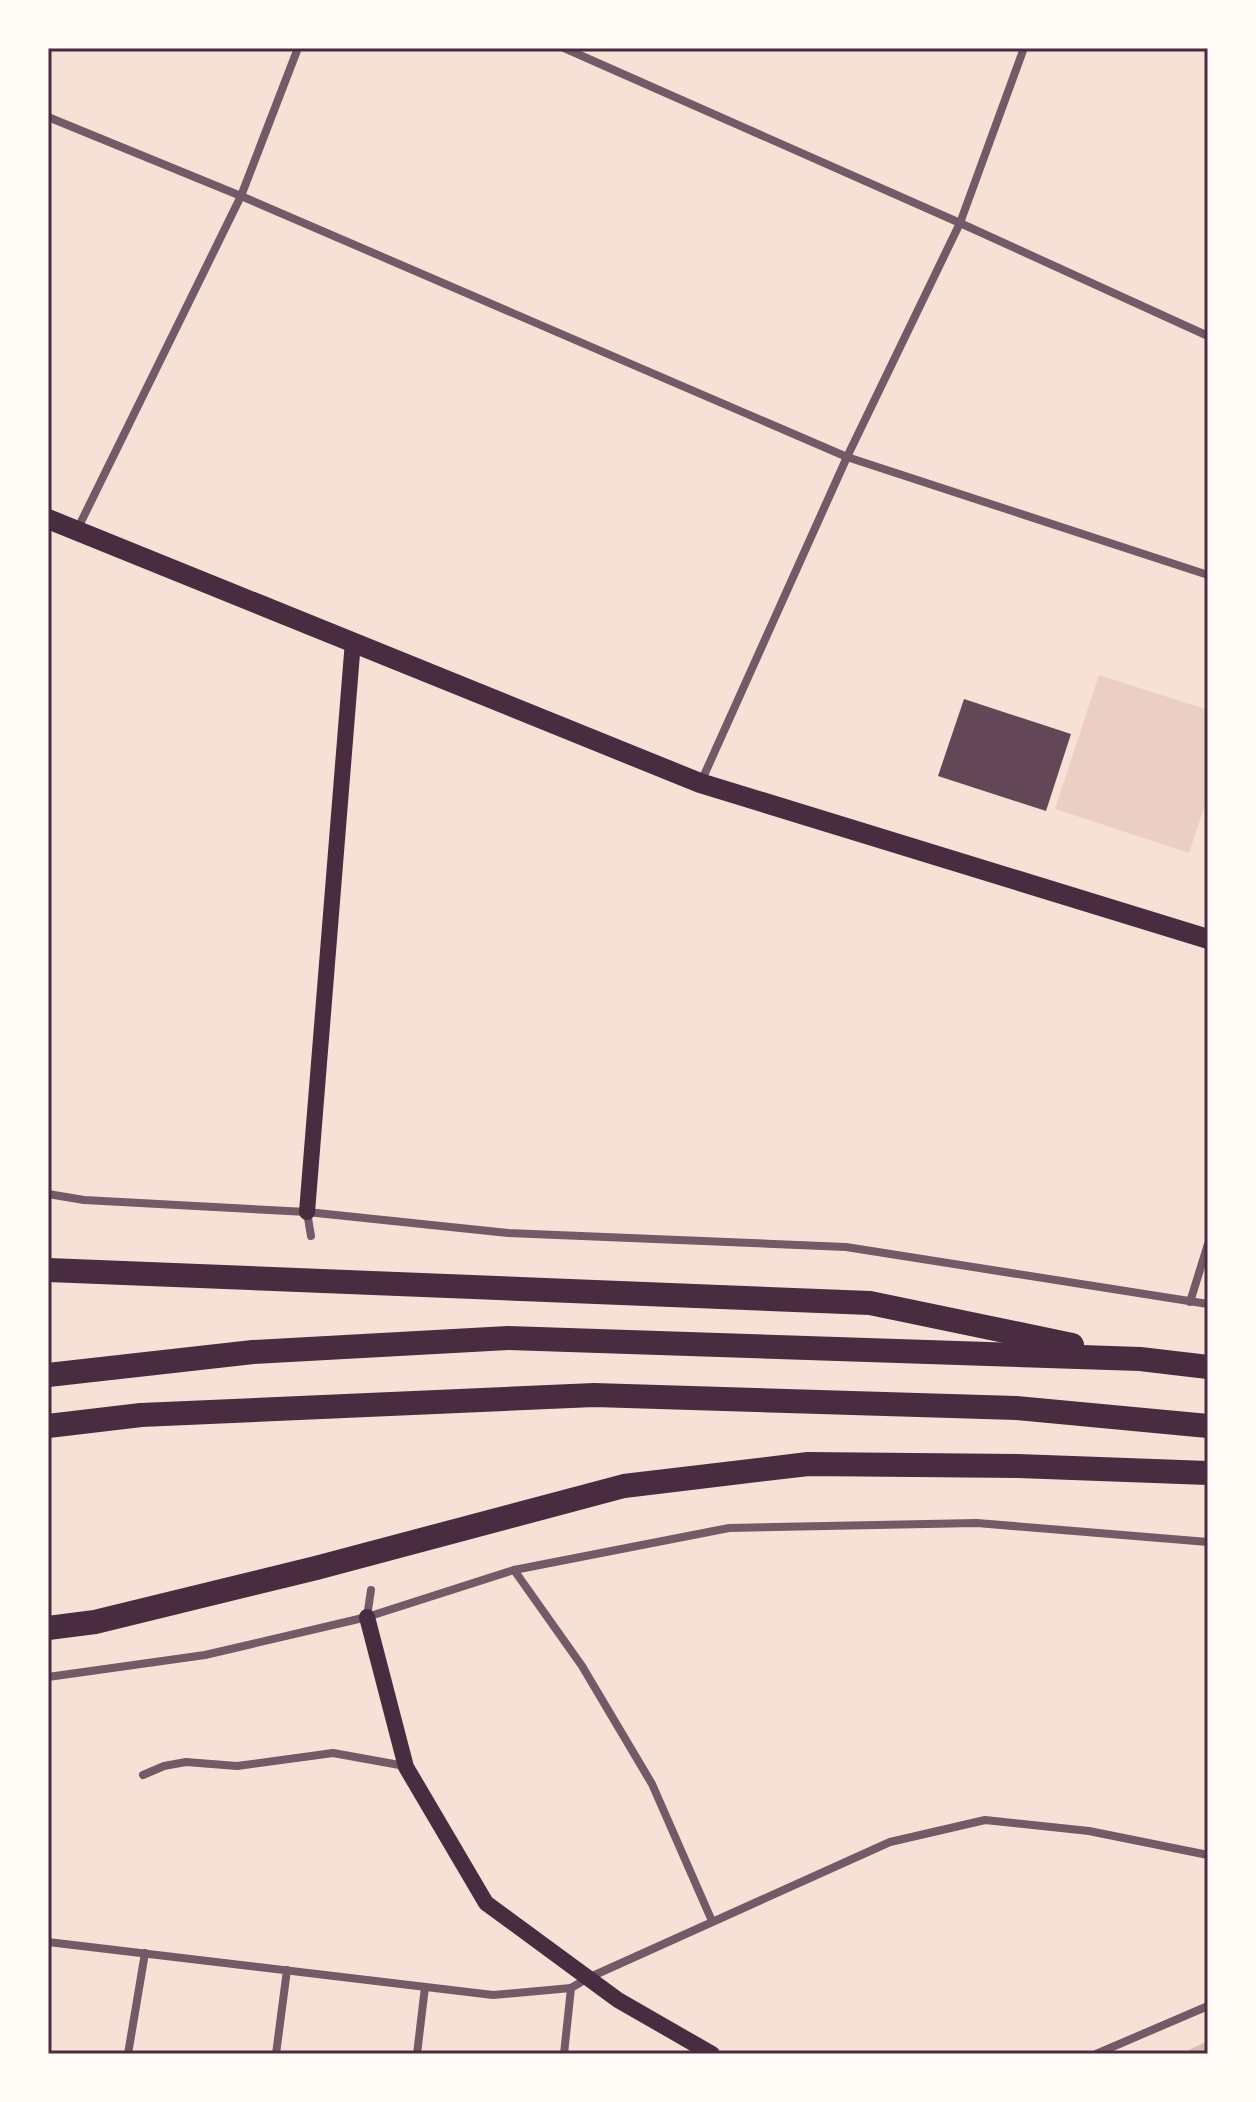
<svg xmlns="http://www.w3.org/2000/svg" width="1256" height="2102" font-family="'IBM Plex Sans',sans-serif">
  <rect width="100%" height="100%" fill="#f7e1d7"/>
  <polygon fill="#ebcfc5" points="1099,675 1208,710 1208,796 1189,853 1055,809"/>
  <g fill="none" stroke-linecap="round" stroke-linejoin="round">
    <polyline stroke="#dcb8b0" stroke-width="11" points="1193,2054 1208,2047"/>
  </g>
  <polygon fill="#644757" points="964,699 1071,734 1046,811 938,776"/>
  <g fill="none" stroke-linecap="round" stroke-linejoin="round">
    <g stroke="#755966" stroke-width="8">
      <polyline points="564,48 960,223 1208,336"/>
      <polyline points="48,117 241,196 847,457 1208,575"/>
      <polyline points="77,530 241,196 298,48"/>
      <polyline points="701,782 847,457 960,223 1024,48"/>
      <polyline points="48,1194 84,1200 307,1212 508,1233 846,1247 1208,1304"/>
      <polyline points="307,1212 311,1236"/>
      <polyline points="1190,1302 1208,1244"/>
      <polyline points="514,1570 582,1666 652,1784 712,1921"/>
      <polyline points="367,1617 371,1590"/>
      <polyline points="48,1677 205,1655 367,1617 514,1570 729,1528 977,1523 1208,1542"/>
      <polyline points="143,1775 164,1766 186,1762 237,1766 333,1753 405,1766"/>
      <polyline points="48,1942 493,1995 571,1988"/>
      <polyline points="128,2054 145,1953"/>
      <polyline points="276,2054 287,1970"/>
      <polyline points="417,2054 425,1987"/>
      <polyline points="564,2054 571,1988 588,1978 890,1842 985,1820 1089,1831 1208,1855"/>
      <polyline points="1096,2054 1208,2006"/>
    </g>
    <g stroke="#4a2c40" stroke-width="16">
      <polyline points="307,1212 353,641"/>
      <polyline points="367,1617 406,1767 486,1903 618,2000 712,2054"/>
    </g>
    <polyline stroke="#4a2c40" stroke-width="20" points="48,519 700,783 1208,939"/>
    <g stroke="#4a2c40" stroke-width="24">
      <polyline points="48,1270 870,1303 1072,1345"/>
      <polyline points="48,1375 253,1352 508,1338 1140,1359 1208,1367"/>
      <polyline points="48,1426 141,1415 594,1395 1016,1408 1208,1426"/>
      <polyline points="48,1628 95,1622 316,1568 624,1486 808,1464 1018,1466 1208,1473"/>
    </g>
  </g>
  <rect width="1256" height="2102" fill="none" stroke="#fffaf5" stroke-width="100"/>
  <rect x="50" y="50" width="1156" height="2002" fill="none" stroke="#4a2c40" stroke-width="3"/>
</svg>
